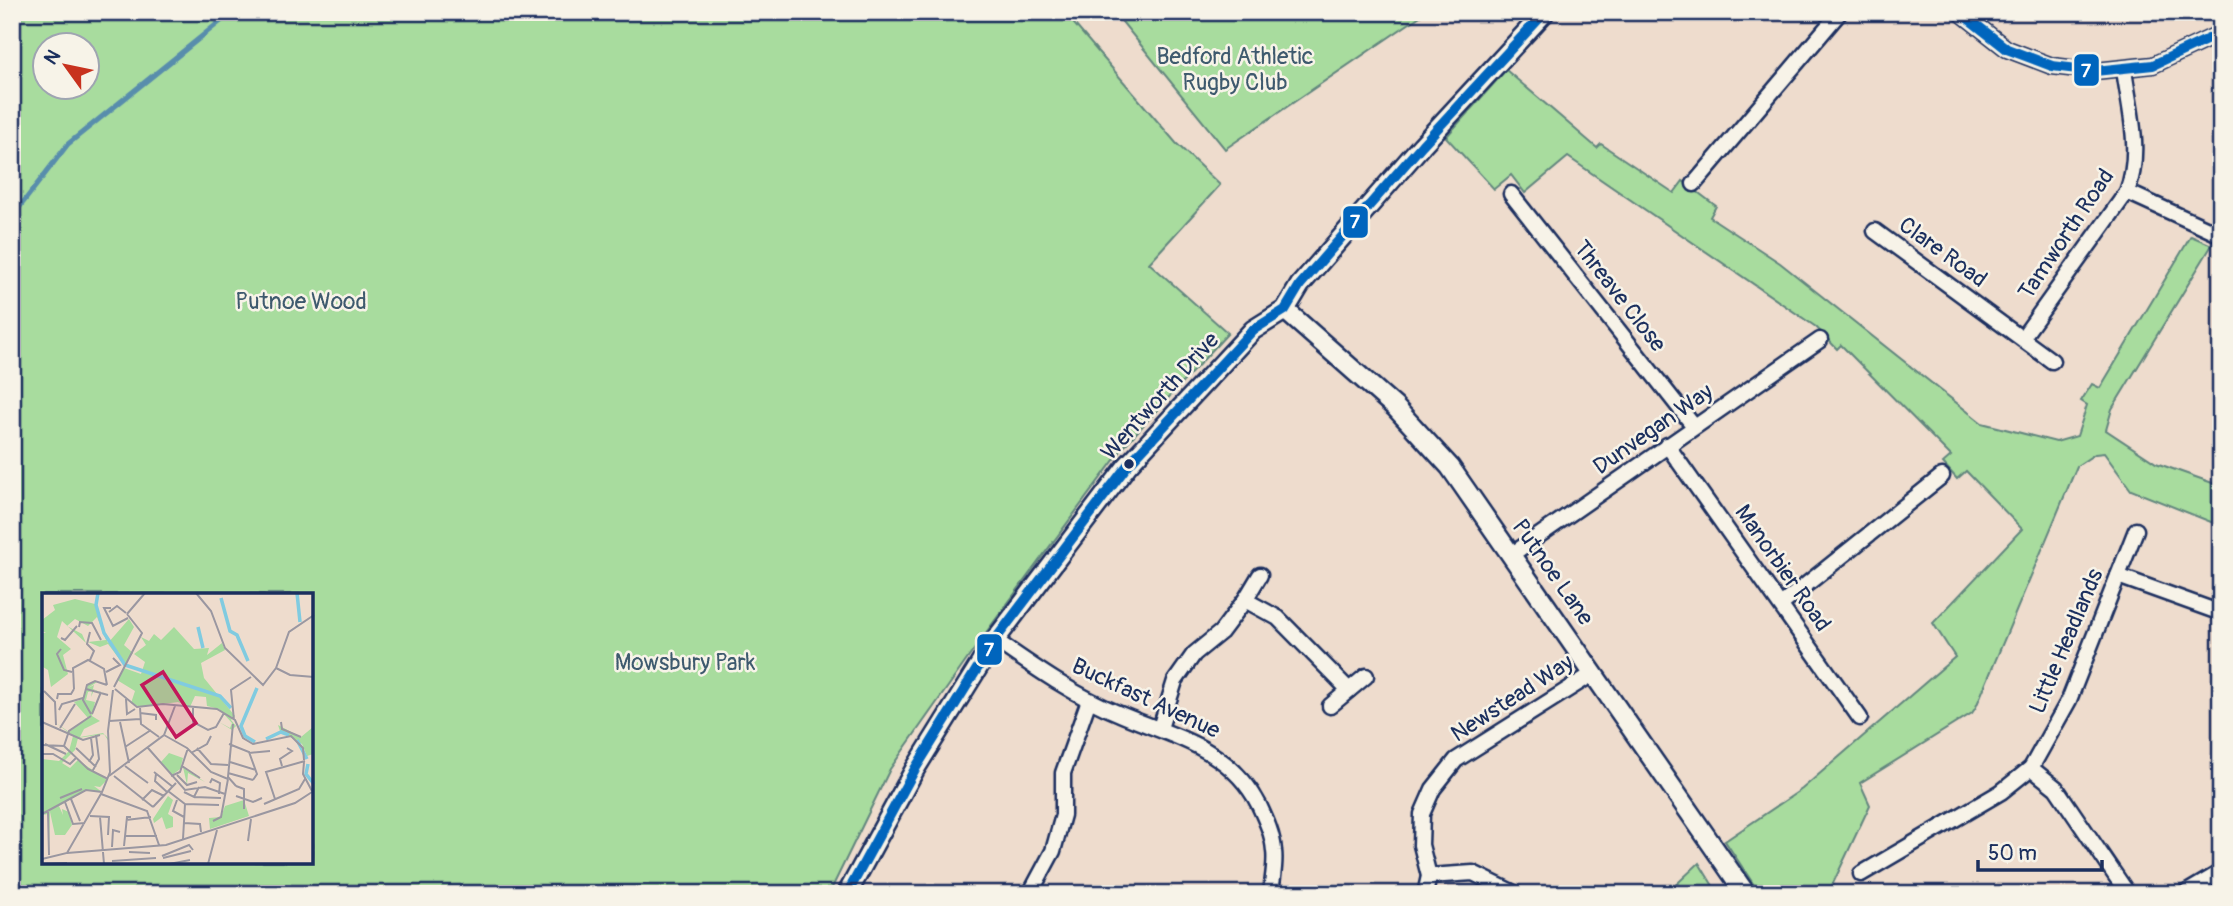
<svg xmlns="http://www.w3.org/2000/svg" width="2233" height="906" font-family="Pangolin,sans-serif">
  <rect width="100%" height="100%" fill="#eedccd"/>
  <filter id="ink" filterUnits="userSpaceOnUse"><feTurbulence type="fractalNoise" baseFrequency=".0143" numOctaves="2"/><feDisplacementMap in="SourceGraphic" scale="14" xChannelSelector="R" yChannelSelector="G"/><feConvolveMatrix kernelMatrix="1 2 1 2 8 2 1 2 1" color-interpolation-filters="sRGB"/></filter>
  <g filter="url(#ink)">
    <g fill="#a8dc9e" stroke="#62867e" stroke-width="2" fill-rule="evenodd">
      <path d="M12 12H1064L1176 143 1220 185 1149 263 1228 333 1126 444 990 627 890 769 829 894H12ZM46 46H88V88H46ZM44 594H312V862H44Z"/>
      <polygon points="1114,12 1426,12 1225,149"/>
      <polygon points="1506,70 1597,148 1601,144 1674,193 1683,181 1716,206 1710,217 1780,263 1982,423 2056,442 2077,436 2087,405 2081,401 2092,384 2100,388 2191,236 2212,245 2112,409 2106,430 2156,463 2221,486 2221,526 2131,490 2104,453 2095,454 2077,466 1976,707 1972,713 1860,783 1870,805 1828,894 1760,894 1725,841 1802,789 1955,657 1933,623 2022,529 1966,471 1957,479 1943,463 1951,456 1841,345 1837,349 1816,327 1568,157 1525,193 1511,175 1494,189 1446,137"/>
      <polygon points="1699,863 1718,894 1666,894"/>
    </g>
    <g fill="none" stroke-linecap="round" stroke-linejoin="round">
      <polyline stroke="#588dac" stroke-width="5" points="12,217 68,144 232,12"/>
      <defs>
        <g id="minor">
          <polyline points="1960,12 2007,49 2052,66 2095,71 2153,65 2221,33"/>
          <polyline points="1694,184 1840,12"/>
          <polyline points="2127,192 2221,235"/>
          <polyline points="1511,194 1693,425"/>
          <polyline points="1875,231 2052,361"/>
          <path d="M2023 337 2127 192C2142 152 2130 112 2124 70"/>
          <polyline points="1667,445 1860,718"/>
          <polyline points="1511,555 1820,340"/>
          <polyline points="2118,576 2221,613"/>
          <polyline points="1245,600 1260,575"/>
          <polyline points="1782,604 1942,476"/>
          <path d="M995 640C1035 668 1075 696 1120 714 1174 737 1230 748 1259 805 1266 820 1273 835 1274 851 1276 864 1272 880 1271 894"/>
          <polyline points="1330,706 1366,676"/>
          <polyline points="1160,728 1175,681 1194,654 1221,632 1245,600 1278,618 1349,690"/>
          <polyline points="2031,768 2056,788 2128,894"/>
          <polyline points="1861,874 2001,792 2031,768 2069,700 2136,530"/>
          <polyline points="1429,876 1473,873 1516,894"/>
          <polyline points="1032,890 1053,851 1063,815 1063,773 1089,700"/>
          <polyline points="1425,894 1429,876 1421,845 1422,814 1433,789 1456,760 1594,673"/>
          <polyline points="2184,894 2221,872"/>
        </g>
        <g id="tertiary">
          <polyline points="1285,310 1395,407 1450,467 1746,894"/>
          <polyline points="847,894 915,769 995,640 1127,466 1253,330 1285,310 1300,285 1422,145 1545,12"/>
        </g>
      </defs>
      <use href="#minor" stroke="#1b2f5e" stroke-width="19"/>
      <use href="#tertiary" stroke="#1b2f5e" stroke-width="23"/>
      <use href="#minor" stroke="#f7f3e8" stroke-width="14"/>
      <use href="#tertiary" stroke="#f7f3e8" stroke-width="18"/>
      <defs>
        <g id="bus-1">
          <polyline points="1960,12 2007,49 2052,66 2095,71 2153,65 2221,33"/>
          <polyline points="847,894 915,769 995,640 1127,466 1253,330 1285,310 1300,285 1422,145 1545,12"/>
        </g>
      </defs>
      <use href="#bus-1" stroke="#f7f3e8" stroke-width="16"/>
      <use href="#bus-1" stroke="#0065bd" stroke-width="10"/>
    </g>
  </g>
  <circle fill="#1b2f5e" stroke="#f7f3e8" stroke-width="2.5" cx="1129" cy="464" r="6"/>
  <g text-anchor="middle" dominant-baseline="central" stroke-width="5" stroke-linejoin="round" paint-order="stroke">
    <g font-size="23" fill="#3e5a6e" stroke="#f7f3e8">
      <text x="1235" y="56">Bedford Athletic<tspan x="1235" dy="26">Rugby Club</tspan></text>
      <text x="301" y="301">Putnoe Wood</text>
      <text x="685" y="662">Mowsbury Park</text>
    </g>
    <g font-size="23" fill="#1b2f5e" stroke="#f7f3e8">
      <text transform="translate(2066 234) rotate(-56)">Tamworth Road</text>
      <text transform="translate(1943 252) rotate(36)">Clare Road</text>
      <text transform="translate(1620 296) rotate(52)">Threave Close</text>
      <text transform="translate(1160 396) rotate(-48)">Wentworth Drive</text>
      <text transform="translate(1653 429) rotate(-35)">Dunvegan Way</text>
      <text transform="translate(1783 568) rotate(55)">Manorbier Road</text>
      <text transform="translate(1553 572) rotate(55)">Putnoe Lane</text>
      <text transform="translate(2066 641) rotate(-67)">Little Headlands</text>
      <text transform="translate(1146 698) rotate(25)">Buckfast Avenue</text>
      <text transform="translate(1512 698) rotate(-33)">Newstead Way</text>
    </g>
  </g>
  <g transform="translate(42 593)">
    <rect width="271" height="271" fill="#eedccd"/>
    <path d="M33 6 53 11 66 50 87 26 92 34 82 52 91 60 82 72 66 51 58 54 46 49 64 47 55 24 46 33 33 26 25 33 40 41 44 50 20 28 15 44 29 56 21 62 26 81 9 94 6 77 1 74 0 40H4L0 38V27L13 17 11 12ZM132 34 152 56 167 55 165 62 180 50 183 57 159 70 162 85 193 123 189 127 194 133 190 137 177 129 188 135 190 130 177 116 165 113 164 104 153 103 148 114 136 109 98 114 89 110 93 98 75 87 82 75 99 81 103 69 92 61 104 52 99 44 107 48 112 41 119 47ZM51 89H55L46 95 52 92 51 96 66 102 52 97 49 104 50 98 46 99 44 107 53 109 50 123 58 128 42 136 38 144 61 140 66 145 67 149 62 141 36 145 33 157 20 170 28 175 36 167 65 187 58 194 52 193 60 199 44 197 17 213 21 222 20 216 27 219 30 232 23 242H13L8 219 7 258 6 221 0 222V166L17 168 27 158 31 143 14 130 27 139 46 125 32 109 41 106 46 92ZM236 132 259 144 271 134V161L265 163 260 151 238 138ZM127 160 141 165 139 173 163 189 146 180 145 192 141 174 130 182 119 169ZM126 203 131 207 126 221 131 224V234L124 236 120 224 112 230 111 226ZM202 207 207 223 168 236 167 225 179 224 183 213Z" fill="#a8dc9e"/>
    <path fill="none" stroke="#80cbe0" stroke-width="3.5" d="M56 0 54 12 62 40 83 72 178 103 189 115M255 0 258 29M179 5 188 38 195 42 206 68M156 34 161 55M224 146 239 139 247 142M255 147 265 166M213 149 203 143 199 133 215 95M266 171 264 181 272 191"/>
    <path fill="none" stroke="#9a97a1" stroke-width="2" d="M154 0 169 18 183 55 221 92 234 75 247 39 272 22M69 15H62L71 33 86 25M67 19 75 13 84 20M85 21 103 0M37 34 38 29 50 30 59 47M19 45 23 47 35 33M19 56 15 61 22 77 30 79M48 67 52 58 45 51 48 39M234 75 248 82 272 84M64 79 78 72 71 65M72 94 100 40 85 21M32 96 31 75 46 67 62 76 65 92M44 96 66 102M73 96 95 114 121 111 175 116 193 127 201 145 211 151 249 143 261 155 262 167M2 98 13 109 14 132M15 106 16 101H29L32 96M84 106 85 121 93 116M98 114 99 131 117 144M151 115V129L166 137 174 134 182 120M17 117 20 111 41 105M98 120 114 122V127M49 121 41 107 45 92 53 88 65 92M50 121 59 99M192 127 189 97 209 84M67 128 98 126M0 129 41 147 58 142M78 129 87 170M239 129 240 136 259 144M191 131 186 184 194 193M18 135 33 111M122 142 145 155 169 179 186 186M3 151 24 161M187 151 207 159 215 181 211 187M0 152 22 153 46 176 66 186M22 153 27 138 49 123M83 154 109 137M34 155 54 174M106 155 143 197 163 194 183 201M155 155 169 171 186 172M149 160 165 151 169 143M207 160 228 158M0 161H11L28 171 34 165M47 169 51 162 49 145M188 169 214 177M262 169 261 181 270 198M83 173 106 190M140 173 158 185M240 173 238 166 250 158 245 155M50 179 57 166 54 142M112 179 131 194M186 180 211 187M114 181 113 188 125 199M135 182 145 192 155 189M67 183 122 142 133 113M72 183 111 214M129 183 138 179 146 155M168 190 170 186 178 190 177 201M194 193 202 196V216M126 198 143 211 177 212M142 199 152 204 157 194M59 201 105 218 117 252M194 203 211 209 220 205M152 204 179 205M18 205 40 196M29 206 38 228M233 206 224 179 263 168M100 207 110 197 122 203M135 207 131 218 142 224M23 209 31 231 43 230M222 211 257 196 263 186M111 214 134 190M6 219 7 262M0 221 44 197 60 199M48 223 67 224 66 242M58 224 62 271M84 227 109 224M171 228 179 224 186 186M142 230 158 231 159 239M83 243H115M141 246 143 211M206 248 209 226M82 253 85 224H89M70 254 71 237 78 239M87 259 108 260M25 260 124 252 253 210 270 199M120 263 147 252 151 257M121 265 149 258M0 266 25 260 60 199 68 179 66 138 71 97M70 268 114 265M0 271 25 270M127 271 148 267M166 271 175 237"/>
    <path fill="#c2185b" fill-opacity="0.15" stroke="#c2185b" stroke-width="3.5" d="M121 79 154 130 134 144 100 92Z"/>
    <rect width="271" height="271" fill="none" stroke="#1b2f5e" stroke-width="3.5"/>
  </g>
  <g stroke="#f7f3e8" stroke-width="2.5">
    <rect x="2073" y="53" width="27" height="34" rx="7" fill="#0065bd"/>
    <rect x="1342" y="205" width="27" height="34" rx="7" fill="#0065bd"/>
    <rect x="976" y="633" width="27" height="33" rx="7" fill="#0065bd"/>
  </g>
  <g font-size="19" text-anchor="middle" font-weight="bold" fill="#fff">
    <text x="2086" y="77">7</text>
    <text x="1355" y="228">7</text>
    <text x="989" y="656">7</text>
  </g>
  <rect width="2233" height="906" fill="none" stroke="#f7f3e8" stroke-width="42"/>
  <rect x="21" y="21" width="2191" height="864" fill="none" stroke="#1b2f5e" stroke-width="2.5" filter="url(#ink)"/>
  <g transform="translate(66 66) rotate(303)"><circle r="33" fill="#f7f3e8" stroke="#9fa5b1" stroke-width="2"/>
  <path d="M0-5L12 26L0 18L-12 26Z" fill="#c8321e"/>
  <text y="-10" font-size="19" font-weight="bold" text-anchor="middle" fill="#1b2f5e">N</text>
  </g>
  <path d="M1978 860v10h124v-10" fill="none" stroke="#1b2f5e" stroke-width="3.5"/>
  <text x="1988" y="860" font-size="21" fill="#1b2f5e" stroke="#f7f3e8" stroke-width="5" paint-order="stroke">50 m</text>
</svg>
